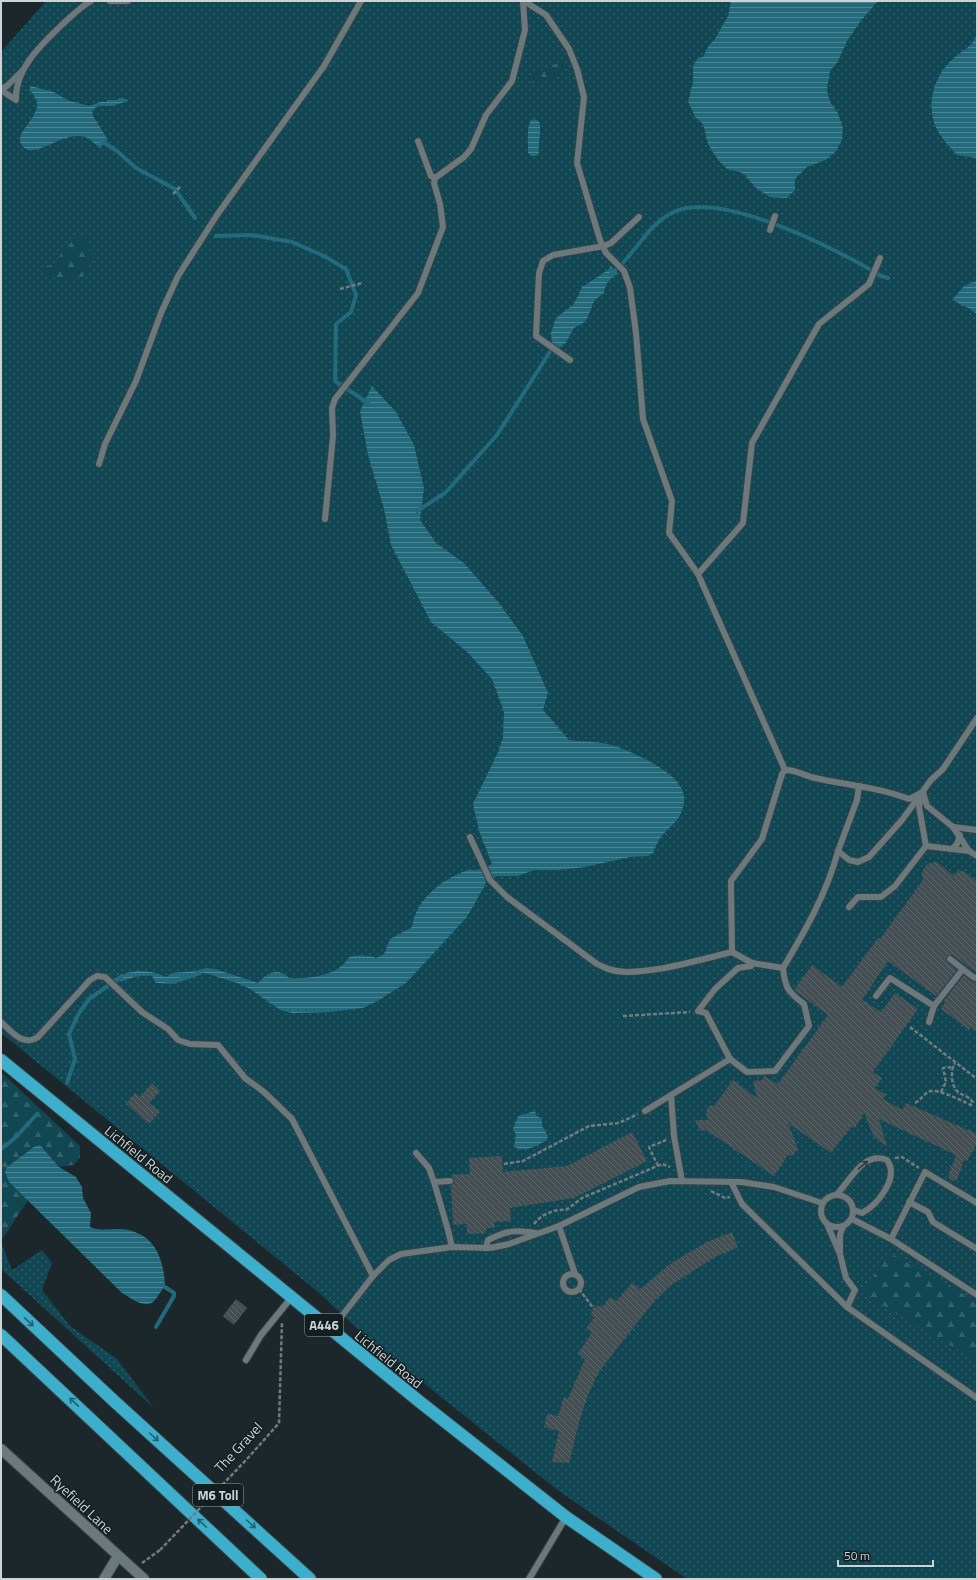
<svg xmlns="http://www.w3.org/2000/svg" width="978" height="1580" font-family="'Titillium Web',sans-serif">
  <defs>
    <pattern id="green-dots" width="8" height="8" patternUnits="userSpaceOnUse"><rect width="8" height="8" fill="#114653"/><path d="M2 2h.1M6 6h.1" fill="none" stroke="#32606b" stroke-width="1.8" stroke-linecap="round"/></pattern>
    <pattern id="forest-firs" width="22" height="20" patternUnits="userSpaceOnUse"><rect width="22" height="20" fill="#114653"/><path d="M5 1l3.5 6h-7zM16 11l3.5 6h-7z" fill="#32606b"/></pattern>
    <pattern id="water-rules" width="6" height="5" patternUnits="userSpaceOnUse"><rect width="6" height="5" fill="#226a7c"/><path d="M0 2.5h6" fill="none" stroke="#4b8594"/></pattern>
    <pattern id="building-back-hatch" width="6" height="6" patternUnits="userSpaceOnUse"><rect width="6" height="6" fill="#434f53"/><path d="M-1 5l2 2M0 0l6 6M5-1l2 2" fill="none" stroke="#5d676b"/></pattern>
  </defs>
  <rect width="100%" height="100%" fill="#1c272b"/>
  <g fill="url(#green-dots)">
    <polygon points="46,1 977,1 977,1579 687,1579 556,1489 366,1337 318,1292 1,1033 1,52"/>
    <polygon points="1,1242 12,1270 42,1250 52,1263 42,1290 70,1326 117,1359 154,1408 1,1269"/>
  </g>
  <g fill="url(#forest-firs)">
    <path d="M561 61 565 65V70C555 78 544 82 532 83L530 79 533 74Z"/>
    <path d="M74 237 88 238 87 247 94 254 93 262 88 265 90 271C78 283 63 280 48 276L44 267 56 263C61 251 68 249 74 237Z"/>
    <polygon points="1,1072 80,1146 80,1158 73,1165 59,1167 40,1145 35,1146 7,1167 9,1182 28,1200 1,1241"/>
    <polygon points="890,1253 977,1302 977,1361 862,1293"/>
  </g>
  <g fill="url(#water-rules)">
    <polygon points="731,1 878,1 860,22 847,41 838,61 830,71 827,90 830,102 838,113 843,128 842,140 836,151 826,160 807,167 795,179 795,190 787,198 770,197 757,189 743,173 727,169 718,160 708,144 703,124 695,117 688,101 693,82 693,66 698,58 703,57 709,45 715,39 728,16"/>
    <path d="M977 34V158L957 155C952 149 945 143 941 136 924 112 931 79 952 60 962 50 972 48 977 34Z"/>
    <path d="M31 86 54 92 67 100 89 106 100 102H106L108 100H117L119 98 127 99 128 101 112 106H98L92 110 93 116 108 140 100 148C96 145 90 139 85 137 67 131 44 152 28 150 0 134 57 115 29 90Z"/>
    <path d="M533 119 539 121C542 131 538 142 539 153L536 156H531L528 153C529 144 525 124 533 119Z"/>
    <path d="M611 266 618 274C610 278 605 283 604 293L594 301 587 319 582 324 574 328 565 344 558 348 552 344 551 333 556 318 574 304 582 287 608 270Z"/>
    <polygon points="973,282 977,281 977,314 968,308 952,300 964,286"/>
    <path d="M372 386 396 412 414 445 424 488 420 520 436 543 464 563 499 603 523 636 548 693 543 710 569 740C584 742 601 741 615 746 635 753 689 776 684 802 681 822 672 823 661 837 657 841 656 848 653 853L648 856 630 857 585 867 559 870H534L518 876H497L486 880 485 885 467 917 406 983 379 1000 363 1008 330 1012 292 1013 280 1010 250 989 237 983 205 973 188 975 177 979 169 984 156 983 152 976C140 975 132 977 121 982L118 978C131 968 151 970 166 977L172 973 195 971 206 968 215 969 258 983C267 973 278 967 289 978 308 979 339 976 349 957 357 955 369 955 376 958L384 954 390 939 412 927C416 899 442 879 468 870 472 869 474 871 478 870 482 869 488 866 492 864L479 831 473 804 498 752 503 737 504 712 492 679 467 652 431 622 391 545 384 509 368 455 360 411Z"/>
    <path d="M535 1111 536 1115 542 1119V1126L548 1136 547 1140C538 1145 523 1155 514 1146L516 1135 513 1129 518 1116Z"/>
    <path d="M40 1145 59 1167 76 1177 82 1187 83 1198 91 1213 90 1227C99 1231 108 1229 118 1229 153 1230 164 1256 165 1287 160 1291 158 1298 153 1302 143 1309 129 1297 121 1292L9 1182 5 1172 7 1167 35 1146Z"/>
  </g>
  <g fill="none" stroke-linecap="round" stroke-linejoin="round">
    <g stroke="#226a7c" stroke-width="4">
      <polyline points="100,140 117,151 136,168 175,189 195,218"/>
      <polyline points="216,236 252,235 292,242 324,256 346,269 356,295 351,312 336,324 335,381 368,403"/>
      <path d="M612 273C635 255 646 226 672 213 718 188 839 250 881 276L888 278"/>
      <polyline points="417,511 445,493 497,435 553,347"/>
      <polyline points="167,981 173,982 200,973"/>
      <polyline points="67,1083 75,1059 69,1034 79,1013 89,999 122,976"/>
      <polyline points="1,1149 15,1138 37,1114"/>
      <polyline points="156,1327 174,1296 174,1293 165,1287"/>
    </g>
  </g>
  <g fill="url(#building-back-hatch)">
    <polygon points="937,862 954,876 958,871 963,871 977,881 977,973 953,955 948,955 946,961 957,970 936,996 888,961 862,1000 881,1012 895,993 918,1009 873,1072 882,1078 875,1088 886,1095 883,1099 902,1110 906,1103 977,1134 977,1143 967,1161 964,1160 957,1180 953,1181 949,1178 948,1175 956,1156 954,1154 879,1119 887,1147 874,1137 864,1113 855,1128 851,1127 831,1153 788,1123 798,1149 792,1156 788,1155 774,1176 706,1130 700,1131 695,1120 708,1120 706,1111 710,1105 714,1106 733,1080 757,1098 753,1081 762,1080 764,1076 778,1084 828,1015 794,990 812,965 842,987 878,938 880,939 923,880 922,872 927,864"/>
    <polygon points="964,975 970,981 977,982 977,1031 972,1027 969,1030 941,1009 945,1003 943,1002"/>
    <polygon points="152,1083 160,1091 149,1103 160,1112 149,1124 126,1104 135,1093 140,1097"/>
    <polygon points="632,1132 647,1161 574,1198 510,1208 511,1221 494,1222 495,1228 486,1228 486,1233 467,1234 467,1224 453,1225 451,1185 454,1181 451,1175 470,1174 469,1158 502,1156 503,1172 567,1166"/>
    <polygon points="732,1232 738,1247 715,1257 673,1284 656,1299 618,1347 598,1373 588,1395 580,1419 569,1463 552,1462 559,1431 544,1427 547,1414 558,1416 564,1397 568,1399 585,1359 578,1353 592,1333 586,1328 594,1318 590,1314 597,1305 602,1308 610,1297 617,1301 632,1283 640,1289 673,1262 707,1242"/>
    <polygon points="236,1299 247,1308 234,1325 223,1316"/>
  </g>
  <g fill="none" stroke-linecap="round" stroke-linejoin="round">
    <defs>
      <g id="lane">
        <polyline points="110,1 128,1"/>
        <polyline points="524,1 546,15 569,49 577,69 584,97 577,163 600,240 606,253 624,271 630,288 636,333 643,419 672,501 669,533 698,574 785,770"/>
        <polyline points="1,89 7,86 23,70"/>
        <path d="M1 90 16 100C14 68 45 41 67 20 75 13 82 6 91 1"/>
        <polyline points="418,141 431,176 435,178"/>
        <polyline points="770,230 775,216"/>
        <polyline points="570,360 536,336 539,273 543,261 553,255 604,246 611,243 639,217"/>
        <polyline points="99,464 105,444 136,381 161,313 178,276 217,215 324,66 361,1"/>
        <polyline points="325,519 333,436 332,408 335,399 418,293 443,227 440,204 434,183 435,178 464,157 471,149 486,115 512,81 525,30 523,1"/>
        <polyline points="698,574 743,523 752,443 819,324 869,284 880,258"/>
        <polyline points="922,796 919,807 926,846"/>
        <polyline points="953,827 977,830"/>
        <path d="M470 837 490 880 507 897 597 964C602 966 607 969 612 970 640 978 702 959 732 952L731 881 762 839 782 774 785 770C794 769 805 776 815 778 846 785 878 787 909 799L923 792 927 806 953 827 969 851 977 856"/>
        <polyline points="952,849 969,851"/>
        <polyline points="838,851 857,800 859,786"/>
        <polyline points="849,907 858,897 881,897 895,886 926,846 952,849 957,844 960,835"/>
        <polyline points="950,959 973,977 977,978"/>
        <path d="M783 968C805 931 827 893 838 851L849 860 858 862 869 857 902 820 931 780 943 769 977 718"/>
        <polyline points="876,996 890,978 934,1006"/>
        <path d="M1 1022C12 1032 23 1047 38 1037L90 980 97 976 105 977 142 1012 168 1029 178 1040 190 1044 218 1045 245 1078 264 1092 292 1119 373 1276"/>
        <polyline points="929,1022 934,1006 963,969"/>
        <path d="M730 1059 747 1072 775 1071 809 1026 804 1004C788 992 785 988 783 968L752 963"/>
        <polyline points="671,1095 674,1136 682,1181"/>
        <polyline points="645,1111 730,1059 706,1013 698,1011 715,989 738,968 751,966 752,963 732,952"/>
        <polyline points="416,1153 429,1168 434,1182"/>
        <polyline points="450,1181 434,1182 448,1230 452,1247"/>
        <polyline points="731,1182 742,1204 847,1307"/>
        <path d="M837 1194C851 1180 863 1151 887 1160 900 1178 877 1205 862 1213L854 1210"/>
        <circle cx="837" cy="1211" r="16"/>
        <polyline points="909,1202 928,1212 933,1222 977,1249"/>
        <polyline points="852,1219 891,1239 977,1295"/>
        <polyline points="827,1224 840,1254 840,1235 843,1226"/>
        <polyline points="559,1226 575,1274"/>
        <polyline points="891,1239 925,1172 977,1203"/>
        <path d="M486 1248 488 1240C508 1230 515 1230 536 1233"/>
        <polyline points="840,1254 846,1278 855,1290 847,1307 977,1398"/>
        <circle cx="572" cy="1283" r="9"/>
        <polyline points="330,1331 373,1276 389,1260 401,1254 452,1247 490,1248 509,1244 559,1226 639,1187 670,1181 741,1182 774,1187 822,1203"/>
        <polyline points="246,1360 261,1335 291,1298"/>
        <polyline points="529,1579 566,1517"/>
      </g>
      <g id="street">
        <polyline points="1,1449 144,1579"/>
        <polyline points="104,1579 118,1556"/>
      </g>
      <g id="highway">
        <polyline points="1,1060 420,1402 566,1517 656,1579"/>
        <polyline points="1,1295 114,1401 310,1579"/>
        <polyline points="1,1335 261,1579"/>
      </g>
    </defs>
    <use href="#lane" stroke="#394346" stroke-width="8"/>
    <use href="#street" stroke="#394346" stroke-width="12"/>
    <use href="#highway" stroke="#394346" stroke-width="14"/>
    <g stroke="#727c7f" stroke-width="2.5" stroke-dasharray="4 2" stroke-linecap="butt">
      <polyline points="173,194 181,186"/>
      <polyline points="340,289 362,283"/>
      <polyline points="623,1016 690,1012"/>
      <polyline points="910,1027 977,1079"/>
      <polyline points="941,1092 946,1082 943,1068 952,1067"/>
      <path d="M915 1103C921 1100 923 1095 928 1092 936 1087 962 1101 971 1105L973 1103C970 1096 962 1096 957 1091 951 1084 950 1071 955 1063"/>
      <polyline points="895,1158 902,1157 919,1168"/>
      <polyline points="504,1164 523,1161 589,1126 619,1123 638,1114"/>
      <polyline points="658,1166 649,1147 666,1140"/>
      <polyline points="711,1191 725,1198 730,1197"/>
      <path d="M534 1224C542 1214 554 1209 566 1210L582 1198 662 1164 670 1167"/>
      <polyline points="579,1289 594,1309"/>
      <polyline points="247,1459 279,1423 282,1322"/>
      <polyline points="142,1563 160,1550"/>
    </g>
    <use href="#lane" stroke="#6b787c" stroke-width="6"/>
    <use href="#street" stroke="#6b787c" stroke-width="10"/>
    <use href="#highway" stroke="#3dafcc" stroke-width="12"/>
    <polyline stroke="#727c7f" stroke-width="2.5" stroke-dasharray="4 2" stroke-linecap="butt" points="160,1550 247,1459"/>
  </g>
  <defs><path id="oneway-shaft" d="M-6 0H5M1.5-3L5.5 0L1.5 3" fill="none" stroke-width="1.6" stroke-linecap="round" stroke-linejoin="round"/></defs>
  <use stroke="#2d393c" href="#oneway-shaft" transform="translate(863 1165) rotate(-40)"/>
  <g stroke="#265f6e">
    <use href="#oneway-shaft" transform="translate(29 1322) rotate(43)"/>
    <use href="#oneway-shaft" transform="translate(74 1402) rotate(-137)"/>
    <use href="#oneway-shaft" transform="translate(154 1437) rotate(42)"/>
    <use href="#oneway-shaft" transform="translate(202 1523) rotate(-137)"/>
    <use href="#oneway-shaft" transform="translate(251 1524) rotate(42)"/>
  </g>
  <g text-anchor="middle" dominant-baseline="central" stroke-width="3" stroke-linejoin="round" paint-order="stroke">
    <g fill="#131e21" stroke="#949da0" stroke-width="1">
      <rect x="305" y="1314" width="38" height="22" rx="3"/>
      <rect x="193" y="1484" width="50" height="22" rx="3"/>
    </g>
    <g font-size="13" font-weight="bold" fill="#ccd4d6">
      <text x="324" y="1325">A446</text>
      <text x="218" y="1495">M6 Toll</text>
    </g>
    <g font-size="14" fill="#ccd4d6" stroke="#131e21">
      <text transform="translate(139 1154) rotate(39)">Lichfield Road</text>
      <text transform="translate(389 1359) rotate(39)">Lichfield Road</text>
      <text transform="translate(238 1447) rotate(-47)">The Gravel</text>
      <text transform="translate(82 1504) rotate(43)">Ryefield Lane</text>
    </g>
  </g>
  <rect width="978" height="1580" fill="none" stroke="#ccd4d6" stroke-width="4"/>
  <path d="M838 1560v6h95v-6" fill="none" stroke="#ccd4d6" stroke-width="2"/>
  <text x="844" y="1560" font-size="12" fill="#ccd4d6" stroke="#131e21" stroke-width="3" paint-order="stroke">50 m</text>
</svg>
